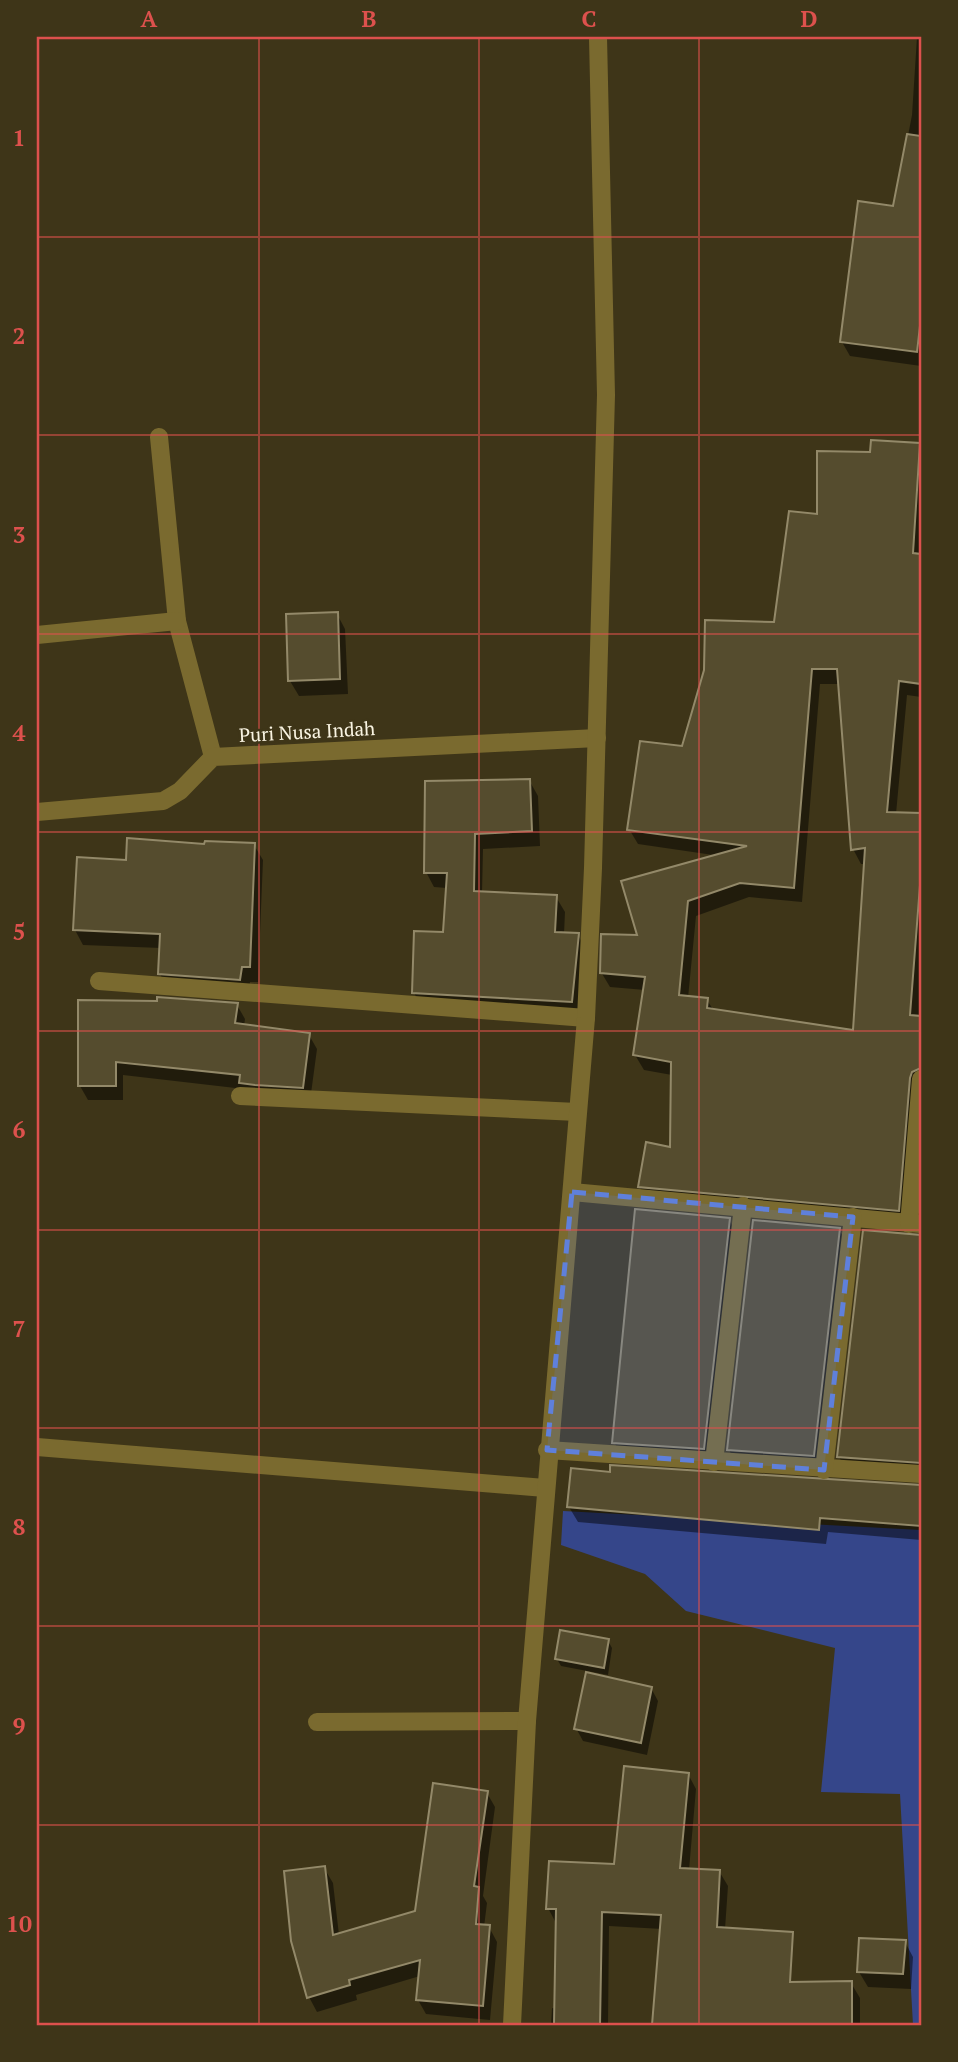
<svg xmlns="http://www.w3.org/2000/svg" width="958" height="2062" font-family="'PT Serif',serif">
  <rect width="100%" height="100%" fill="#3e3518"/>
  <polygon fill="#35468a" points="563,1511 921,1530 921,2025 913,2025 900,1794 821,1792 835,1648 686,1611 645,1574 561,1545"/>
  <g fill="#0007" fill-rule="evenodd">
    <polygon points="917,37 921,37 921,366 850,356 842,342 894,208 912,115"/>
    <path d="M919 444 921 697 907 695 896 814H921V1087L906 1225 648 1201 639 1186 672 1149V1075L644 1070 635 1055 645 990 610 987 601 972 720 856 638 844 629 829 683 748 776 624 818 516 871 454ZM820 684H840L853 849 861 864H865L854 1032 714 1011 707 1000 688 998 696 916 749 897 802 902Z"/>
    <polygon points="337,614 345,629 348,694 299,696 290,681"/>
    <polygon points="529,780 538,796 540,846 483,849 482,893 556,897 565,912 564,934 578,935 586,950 580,1017 423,1008 414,993 444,934 447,888 434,887 426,872"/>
    <polygon points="254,845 263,860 258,982 250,982 248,995 168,989 160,974 161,948 83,945 75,930 128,862 206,846"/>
    <polygon points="80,1002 237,1005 245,1019 244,1026 309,1035 317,1049 310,1101 244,1089 123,1075 123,1100 88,1100 80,1086"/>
    <polygon points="729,1220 739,1237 713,1466 624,1460 614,1442"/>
    <polygon points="839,1230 848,1244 822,1470 737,1464 729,1450"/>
    <polygon points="921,1237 921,1477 847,1472 839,1457"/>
    <polygon points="611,1474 921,1486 921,1540 828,1532 826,1544 578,1522 569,1507"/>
    <polygon points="608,1641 612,1648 608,1675 561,1666 557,1659"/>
    <polygon points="651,1688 658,1701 647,1755 583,1741 576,1728"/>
    <polygon points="688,1774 696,1789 689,1870 719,1871 728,1886 725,1929 773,1946 763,2025 654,2025 662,1929 609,1926 608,2025 551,2025 552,2008 556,2009 557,1925 548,1908 616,1866"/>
    <polygon points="487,1793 495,1807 483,1896 487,1903 484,1927 489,1927 497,1942 490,2020 426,2014 418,2000 420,1976 356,1995 357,2000 317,2012 309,1997 292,1940 324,1868 333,1883 339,1935 417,1912"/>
    <polygon points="905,1942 913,1957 911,1989 868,1987 859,1972"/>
    <polygon points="851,1983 860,1998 860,2025 807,2025 807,1984"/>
  </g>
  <g fill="#554c2e" stroke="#938969" stroke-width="2" fill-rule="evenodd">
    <polygon points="907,134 921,136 921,317 917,352 840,342 858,201 893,206"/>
    <path d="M871 440 920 443 913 553 921 554V684L899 681 887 812 921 813V872L910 1015 921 1016V1068L912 1072 910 1078 899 1211 638 1187 646 1142 670 1147 671 1062 633 1055 645 977 600 973 601 934 637 935 621 881 747 846 627 830 640 741 682 746 704 670 705 620 774 622 789 511 817 514V451L870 452ZM812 669H837L851 850 865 848 853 1030 707 1008 708 998 679 995 688 901 740 883 794 888Z"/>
    <polygon points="338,612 340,679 288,681 286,614"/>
    <polygon points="530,779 532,831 475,834 474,891 557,895 555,932 579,933 572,1002 412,993 414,931 443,932 447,873 424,873 425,781"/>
    <polygon points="127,838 204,844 205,841 255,843 250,967 242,967 240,980 158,974 160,934 73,930 77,857 126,860"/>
    <polygon points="157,997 238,1003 235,1023 310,1033 303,1088 255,1085 239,1083 240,1075 116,1062 116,1086 78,1086 78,1000 157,1001"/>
    <polygon points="635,1209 730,1218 704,1449 612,1443"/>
    <polygon points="753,1220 840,1228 814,1456 727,1450"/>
    <polygon points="863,1230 921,1235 921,1463 837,1457"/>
    <polygon points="610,1465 921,1485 921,1526 820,1518 819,1530 567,1507 571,1468 610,1472"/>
    <polygon points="560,1630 609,1639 604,1668 555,1659"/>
    <polygon points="586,1672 652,1687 641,1743 574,1729"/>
    <polygon points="624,1766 689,1773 680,1868 720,1870 717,1927 793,1932 790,1982 852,1981 852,2025 652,2025 661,1915 602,1912 600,2025 554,2025 556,1909 546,1909 549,1861 614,1864"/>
    <polygon points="433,1783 488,1791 474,1886 479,1887 476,1924 490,1925 483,2006 416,2000 420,1960 349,1980 350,1985 307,1998 291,1941 284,1871 325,1866 333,1935 415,1911"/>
    <polygon points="859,1938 906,1940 903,1974 857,1972"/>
  </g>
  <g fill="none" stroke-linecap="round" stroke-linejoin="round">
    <g stroke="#7a6a2f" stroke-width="18">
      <polyline points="159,437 177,621 213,757"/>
      <polyline points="37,635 177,621"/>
      <polyline points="37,812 163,801 180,791 213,757 597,738"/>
      <polyline points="99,981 586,1018"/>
      <polyline points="240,1096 577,1112"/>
      <polyline points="572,1192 921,1224"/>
      <polyline points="909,1224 921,1079"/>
      <polyline points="37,1447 545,1488"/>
      <polyline points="547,1450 921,1474"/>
      <polyline points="714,1462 743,1206"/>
      <polyline points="824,1470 853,1217"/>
      <polyline points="317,1722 527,1721"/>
      <polyline points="512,2025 527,1721 586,1018 593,868 606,395 598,37"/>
    </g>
  </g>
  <path fill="#5f80db" fill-opacity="0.2" stroke="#5f80db" stroke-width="5" stroke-dasharray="14 9" stroke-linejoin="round" d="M572 1192 853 1217 824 1470 547 1450Z"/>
  <path fill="none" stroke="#dd514d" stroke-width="2" stroke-opacity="0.55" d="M259 37V2025M479 37V2025M699 37V2025M37 237H921M37 435H921M37 634H921M37 832H921M37 1031H921M37 1230H921M37 1428H921M37 1626H921M37 1825H921"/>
  <g text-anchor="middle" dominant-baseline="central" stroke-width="5" stroke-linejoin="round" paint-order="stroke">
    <g font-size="19" fill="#f9f4e2" stroke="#3e3518">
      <text transform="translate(307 731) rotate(-3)">Puri Nusa Indah</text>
    </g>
  </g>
  <rect width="958" height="2062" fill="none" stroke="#3e3518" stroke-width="77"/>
  <rect x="38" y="38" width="882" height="1986" fill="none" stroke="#dd514d" stroke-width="2.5"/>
  <g font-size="23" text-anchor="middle" font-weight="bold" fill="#dd514d">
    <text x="149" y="27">A</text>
    <text x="369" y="27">B</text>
    <text x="589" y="27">C</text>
    <text x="809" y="27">D</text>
    <text x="19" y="146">1</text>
    <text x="19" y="344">2</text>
    <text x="19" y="543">3</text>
    <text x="19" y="741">4</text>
    <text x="19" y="940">5</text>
    <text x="19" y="1138">6</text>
    <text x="19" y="1337">7</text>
    <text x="19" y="1535">8</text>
    <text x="19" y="1734">9</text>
    <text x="19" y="1932">10</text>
  </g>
</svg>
